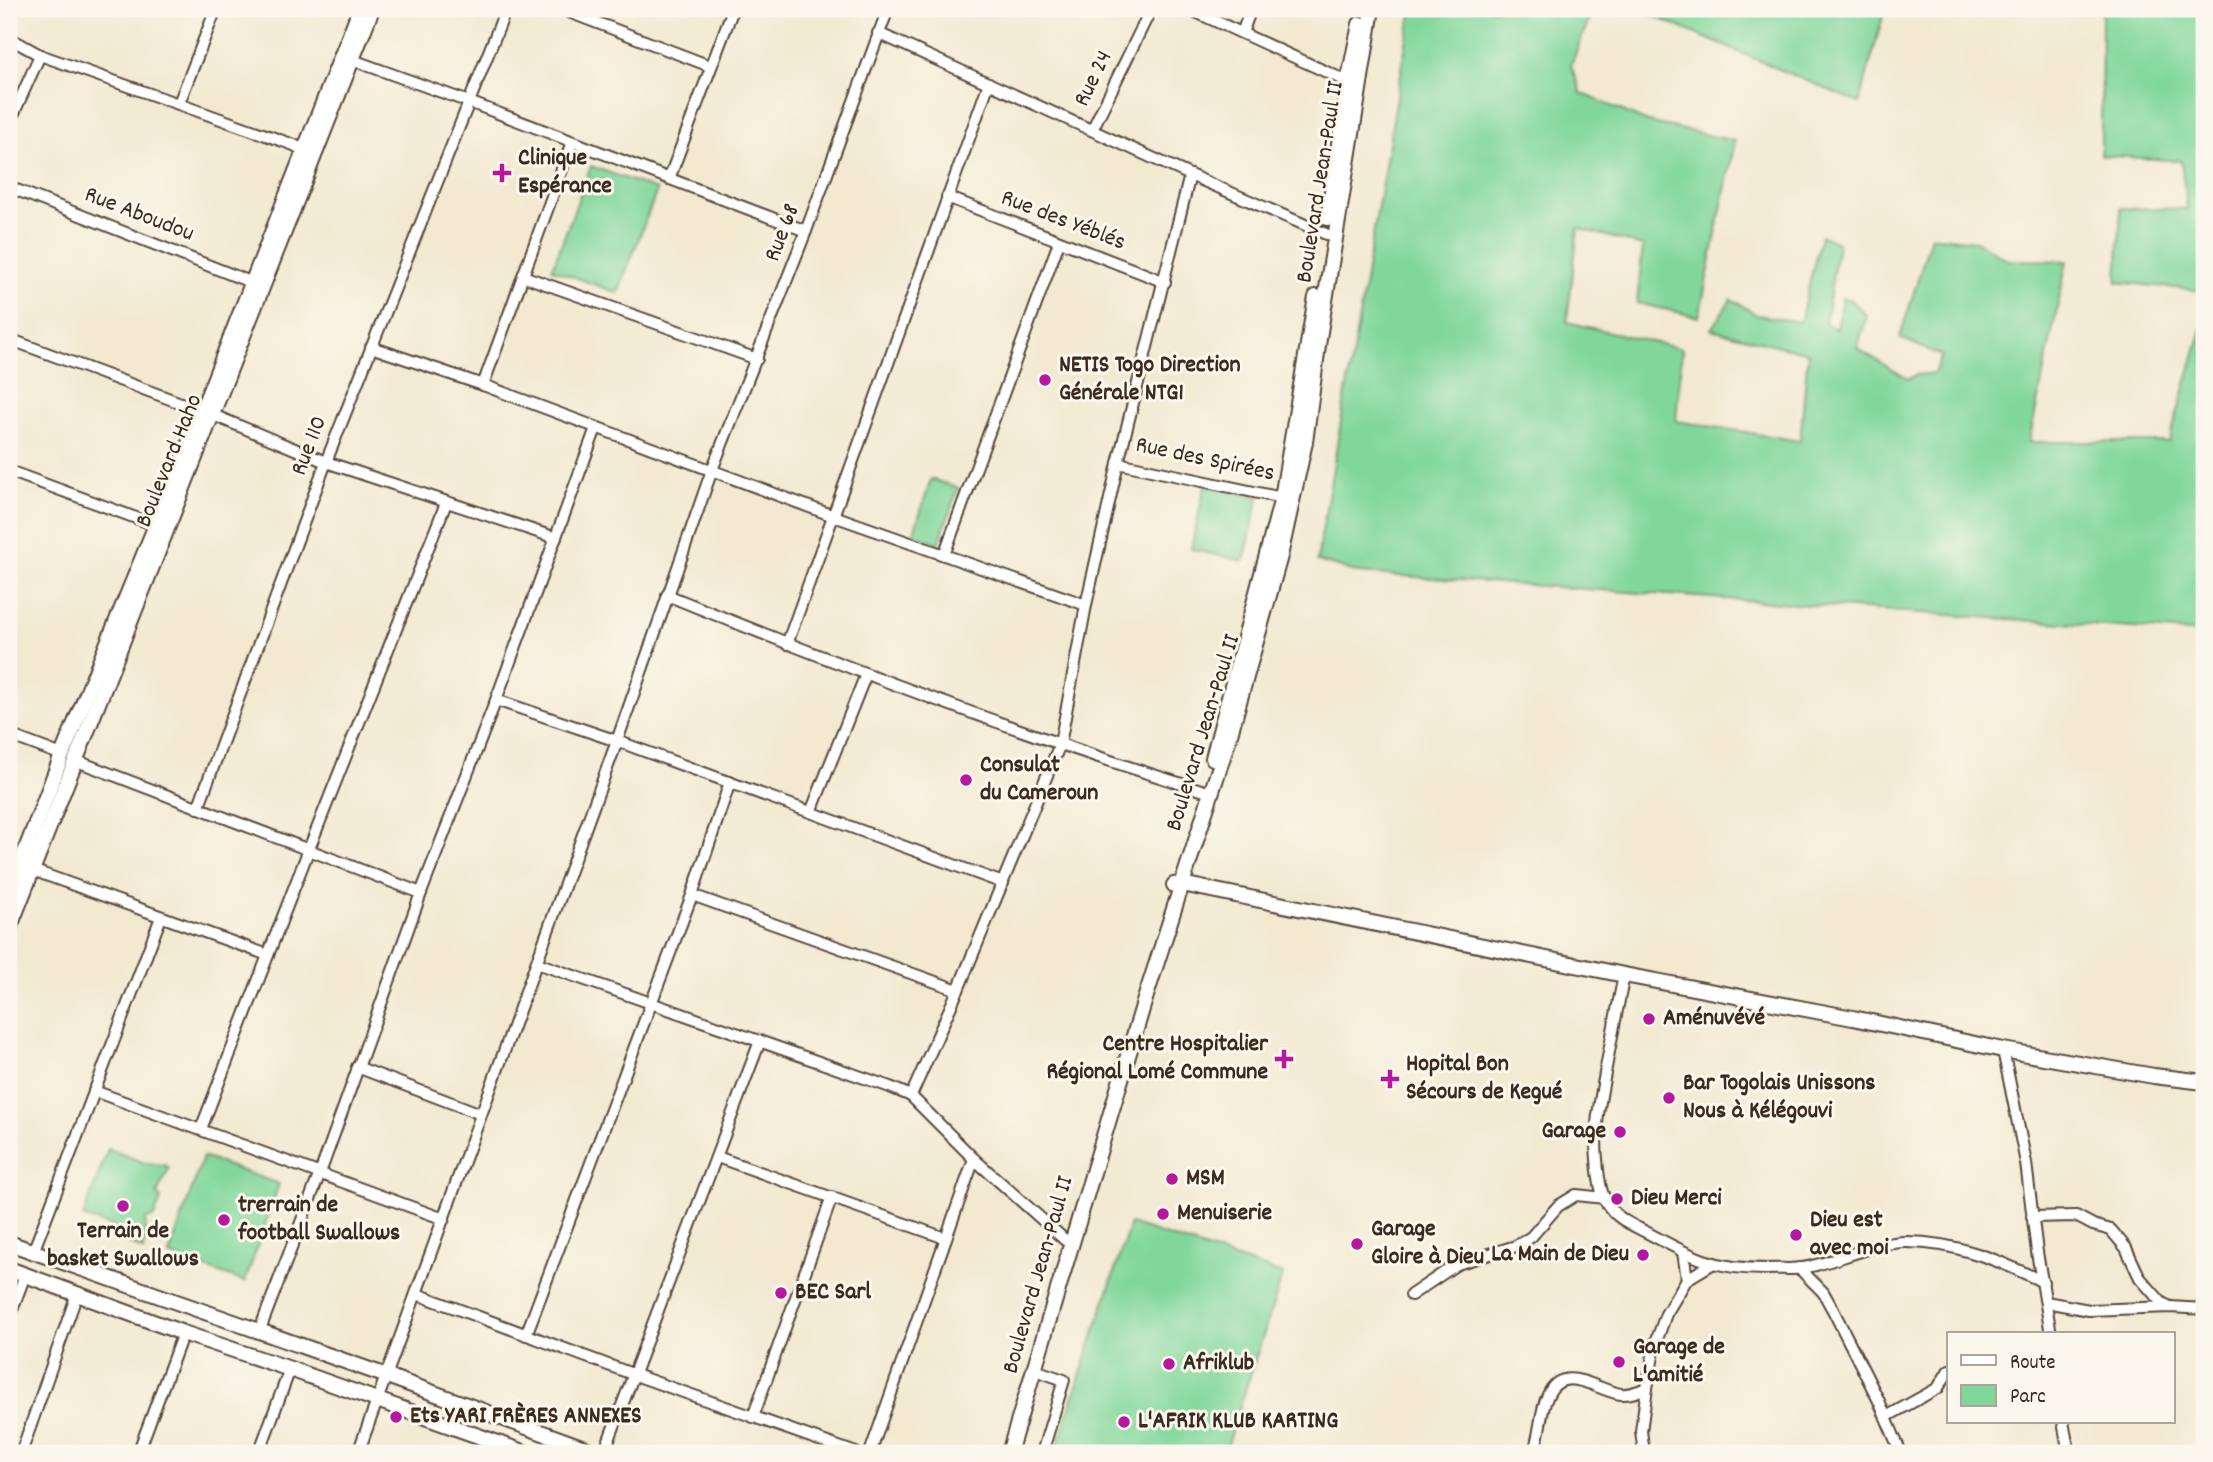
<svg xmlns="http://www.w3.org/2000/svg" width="2213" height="1462" font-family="Dekko,sans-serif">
  <rect width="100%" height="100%" fill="#fbf7ec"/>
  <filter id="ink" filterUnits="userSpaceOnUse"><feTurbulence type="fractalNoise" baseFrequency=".0143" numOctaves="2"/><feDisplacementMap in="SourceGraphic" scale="14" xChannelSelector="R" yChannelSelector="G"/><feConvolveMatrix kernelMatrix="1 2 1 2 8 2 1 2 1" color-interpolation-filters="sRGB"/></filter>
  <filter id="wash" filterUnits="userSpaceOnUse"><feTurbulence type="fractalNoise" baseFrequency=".00686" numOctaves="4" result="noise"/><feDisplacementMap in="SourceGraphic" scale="28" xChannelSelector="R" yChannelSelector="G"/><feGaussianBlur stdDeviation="1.57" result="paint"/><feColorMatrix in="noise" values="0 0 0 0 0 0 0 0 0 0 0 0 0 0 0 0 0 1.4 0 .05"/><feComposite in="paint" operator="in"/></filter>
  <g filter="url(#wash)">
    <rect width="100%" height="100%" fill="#f3e9d1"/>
    <g fill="#81d79b" stroke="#5e805c" stroke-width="2">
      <polygon points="1412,9 1593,9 1571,65 1581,93 1648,122 1735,141 1699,317 1637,303 1643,246 1578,228 1567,322 1682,349 1676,421 1800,441 1808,353 1711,329 1731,299 1757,315 1800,322 1821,235 1838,243 1825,324 1837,329 1842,298 1851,300 1867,316 1857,348 1908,379 1916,375 1934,373 1942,356 1900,338 1931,236 1976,241 2008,260 2067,261 2029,442 2169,442 2204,322 2204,633 1359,573 1317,561"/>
      <polygon points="1637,9 1885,9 1859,103"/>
      <polygon points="2102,9 2204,9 2204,291 2117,282 2121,208 2187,209 2181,161 2101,155"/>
      <polygon points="591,166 657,190 618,293 552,269"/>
      <polygon points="931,479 958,488 939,543 913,535"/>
      <polygon points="1205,485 1259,497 1244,561 1191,549"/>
      <polygon points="108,1149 145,1163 165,1165 169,1168 157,1194 161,1199 154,1217 146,1219 144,1251 120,1238 115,1232 117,1228 83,1217"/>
      <polygon points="203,1157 279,1184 245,1282 169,1255"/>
      <polygon points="1130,1224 1283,1274 1225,1453 1055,1453"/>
    </g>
  </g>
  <g filter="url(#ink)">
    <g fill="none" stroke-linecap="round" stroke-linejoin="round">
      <defs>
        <g id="street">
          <polyline points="561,9 710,66"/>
          <polyline points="1189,9 1355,85"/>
          <polyline points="878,33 1190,175 1326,234"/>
          <polyline points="1242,33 1251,9"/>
          <polyline points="9,38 40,55 294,145 305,151"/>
          <polyline points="347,58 469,102 806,231"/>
          <polyline points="179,103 216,9"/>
          <polyline points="9,124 40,55"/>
          <polyline points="1092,130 1151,9"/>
          <polyline points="669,179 733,9"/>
          <polyline points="9,187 253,283"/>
          <polyline points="947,197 1165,282"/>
          <polyline points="523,276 757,359"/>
          <polyline points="9,339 213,415 326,462 556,538"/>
          <polyline points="371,347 483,385 831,515 1086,605"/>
          <polyline points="483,385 572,142"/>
          <polyline points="1118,463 1282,498"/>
          <polyline points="9,471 155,525"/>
          <polyline points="944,555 1059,242"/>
          <path d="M667 595C846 668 1027 737 1211 793"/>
          <polyline points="787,644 989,83"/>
          <polyline points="496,700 617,741 1003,883"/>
          <polyline points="9,735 62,755"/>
          <polyline points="77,761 421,893"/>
          <polyline points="198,808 326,462 506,9"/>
          <polyline points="811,812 866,674"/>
          <polyline points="32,870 268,955"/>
          <polyline points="692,895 958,990"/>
          <polyline points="537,963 890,1087 911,1096 974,1159 1065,1240"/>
          <path d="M1624 975C1617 1010 1610 1045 1604 1079 1599 1106 1594 1132 1597 1159 1598 1174 1600 1198 1611 1209 1620 1220 1634 1226 1646 1232 1692 1257 1713 1269 1766 1269 1778 1268 1791 1270 1803 1268 1836 1262 1875 1242 1906 1242 1956 1242 1999 1260 2043 1282"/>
          <polyline points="2003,1050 2026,1163 2037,1252 2051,1334"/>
          <polyline points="357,1067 481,1114"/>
          <polyline points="94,1091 444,1219"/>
          <polyline points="911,1096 958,990 1060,744 1086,605 1118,463 1190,175"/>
          <polyline points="201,1129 309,849 446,503"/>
          <polyline points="717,1157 945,1238"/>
          <polyline points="2032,1217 2076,1216 2093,1225 2111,1230 2126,1248 2140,1278 2162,1303 2170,1307"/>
          <polyline points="33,1252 161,917"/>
          <polyline points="1683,1252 1687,1279"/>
          <polyline points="1799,1268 1823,1292 1833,1310 1879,1401 1901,1453"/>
          <polyline points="417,1294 635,1375 856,1453"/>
          <polyline points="1411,1295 1457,1264 1516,1246 1531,1237 1558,1206 1576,1195 1605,1198"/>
          <polyline points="2046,1302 2089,1310 2170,1307 2204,1309"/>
          <polyline points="9,1318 25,1275"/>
          <polyline points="259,1332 320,1173 421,893 496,700 596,428"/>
          <polyline points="526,1335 692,895 730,782"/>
          <polyline points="1035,1370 1064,1380 1042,1453"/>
          <polyline points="753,1417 832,1197"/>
          <polyline points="1886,1417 1938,1388 1949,1370"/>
          <polyline points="2063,1422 2069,1453"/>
          <polyline points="21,1453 77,1294"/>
          <polyline points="138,1453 183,1333"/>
          <polyline points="259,1453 290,1369"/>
          <polyline points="358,1453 617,741 712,470 806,231 888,9"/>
          <polyline points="604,1453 760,1041"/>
          <polyline points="870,1453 974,1159"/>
          <path d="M1533 1453C1541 1435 1539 1413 1548 1395 1563 1362 1598 1391 1621 1394 1630 1395 1638 1391 1647 1388L1655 1345 1666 1314 1687 1279 1712 1264"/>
          <polyline points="1644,1453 1641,1431 1647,1388"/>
        </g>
        <g id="secondary">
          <polyline points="1328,218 1348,83 1360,24"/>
          <polyline points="1213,758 1282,498 1316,297"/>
          <polyline points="1174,885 1182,884 1624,975 1853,1018 2003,1050 2154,1076 2204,1082"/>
          <polyline points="9,894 62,755 185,454 360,9"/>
          <polyline points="9,929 372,9"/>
          <polyline points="9,1243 387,1376 598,1453"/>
          <polyline points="9,1269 183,1333 290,1369 526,1453"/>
          <polyline points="1009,1453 1145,999 1228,741 1280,556 1305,442 1319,338 1372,9"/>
        </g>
      </defs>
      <use href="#street" stroke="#574739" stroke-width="14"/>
      <use href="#secondary" stroke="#574739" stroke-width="18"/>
      <use href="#street" stroke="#fff" stroke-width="10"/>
      <use href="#secondary" stroke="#fff" stroke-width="14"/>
    </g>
  </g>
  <g fill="#b5179e" stroke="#fbf7ec" stroke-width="2.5">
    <path d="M498.5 162.5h7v7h7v7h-7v7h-7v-7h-7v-7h7z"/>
    <circle cx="1045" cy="380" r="7"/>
    <circle cx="966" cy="780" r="7"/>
    <circle cx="1649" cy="1019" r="7"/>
    <path d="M1280.5 1048.5h7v7h7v7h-7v7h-7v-7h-7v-7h7z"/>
    <path d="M1386.5 1068.5h7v7h7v7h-7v7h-7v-7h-7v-7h7z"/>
    <circle cx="1669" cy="1098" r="7"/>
    <circle cx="1620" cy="1132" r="7"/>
    <circle cx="1172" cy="1179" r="7"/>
    <circle cx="1617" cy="1199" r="7"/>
    <circle cx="123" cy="1206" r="7"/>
    <circle cx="1163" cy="1214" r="7"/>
    <circle cx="224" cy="1220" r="7"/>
    <circle cx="1796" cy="1235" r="7"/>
    <circle cx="1357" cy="1244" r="7"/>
    <circle cx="1643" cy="1255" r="7"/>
    <circle cx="781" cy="1293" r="7"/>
    <circle cx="1619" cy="1362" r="7"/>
    <circle cx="1169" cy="1364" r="7"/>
    <circle cx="396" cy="1417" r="7"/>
    <circle cx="1124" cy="1422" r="7"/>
  </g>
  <g text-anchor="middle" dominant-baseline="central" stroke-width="6" stroke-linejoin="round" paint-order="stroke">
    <g font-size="24" fill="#3b2a1e" stroke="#fbf7ec">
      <text transform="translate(1094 79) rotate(-64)">Rue 24</text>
      <text transform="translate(1321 182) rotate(-81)">Boulevard Jean-Paul II</text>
      <text transform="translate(139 215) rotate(21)">Rue Aboudou</text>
      <text transform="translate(1063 221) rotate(21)">Rue des Yéblés</text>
      <text transform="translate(783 233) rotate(-69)">Rue 68</text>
      <text transform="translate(310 446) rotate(-69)">Rue 110</text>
      <text transform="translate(1205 460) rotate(12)">Rue des Spirées</text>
      <text transform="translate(170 461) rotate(-68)">Boulevard Haho</text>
      <text transform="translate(1204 733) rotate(-73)">Boulevard Jean-Paul II</text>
      <text transform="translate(1039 1275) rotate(-74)">Boulevard Jean-Paul II</text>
    </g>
    <g font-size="24" font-weight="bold" fill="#3b2a1e" stroke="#fbf7ec" text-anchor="start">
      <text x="518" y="159">Clinique<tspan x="518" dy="28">Espérance</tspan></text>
      <text x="1059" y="366">NETIS Togo Direction<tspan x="1059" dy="28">Générale NTG1</tspan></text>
      <text x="980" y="766">Consulat<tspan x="980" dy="28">du Cameroun</tspan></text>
      <text x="1663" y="1019">Aménuvévé</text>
      <text x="1268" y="1045" text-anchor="end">Centre Hospitalier<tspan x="1268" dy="28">Régional Lomé Commune</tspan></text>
      <text x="1406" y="1065">Hopital Bon<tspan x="1406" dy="28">Sécours de Kegué</tspan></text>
      <text x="1683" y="1084">Bar Togolais Unissons<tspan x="1683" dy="28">Nous à Kélégouvi</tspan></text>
      <text x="1606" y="1132" text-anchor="end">Garage</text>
      <text x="1186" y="1179">MSM</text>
      <text x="1631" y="1199">Dieu Merci</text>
      <text x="238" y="1206">trerrain de<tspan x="238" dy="28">football Swallows</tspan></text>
      <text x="1177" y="1214">Menuiserie</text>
      <text x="1810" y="1221">Dieu est<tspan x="1810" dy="28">avec moi</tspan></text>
      <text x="1371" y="1230">Garage<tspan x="1371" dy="28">Gloire à Dieu</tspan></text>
      <text x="123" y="1232" text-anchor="middle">Terrain de<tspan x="123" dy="28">basket Swallows</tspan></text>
      <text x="1629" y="1255" text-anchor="end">La Main de Dieu</text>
      <text x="795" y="1293">BEC Sarl</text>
      <text x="1633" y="1348">Garage de<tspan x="1633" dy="28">L'amitié</tspan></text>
      <text x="1183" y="1364">Afriklub</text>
      <text x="410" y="1417">Ets YARI FRÈRES ANNEXES</text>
      <text x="1138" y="1422">L'AFRIK KLUB KARTING</text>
    </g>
  </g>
  <rect width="2213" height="1462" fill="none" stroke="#fbf7ec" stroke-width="35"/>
  <rect x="1947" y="1332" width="228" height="91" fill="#fbf7ec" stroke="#aea59a" stroke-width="2"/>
  <rect x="1961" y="1355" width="35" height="10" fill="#ffffff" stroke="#aea59a" stroke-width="2"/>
  <text x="2010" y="1368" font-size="21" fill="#3b2a1e">Route</text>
  <rect x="1961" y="1385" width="35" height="21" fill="#81d79b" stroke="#aea59a" stroke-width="2"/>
  <text x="2010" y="1402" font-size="21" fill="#3b2a1e">Parc</text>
</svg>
